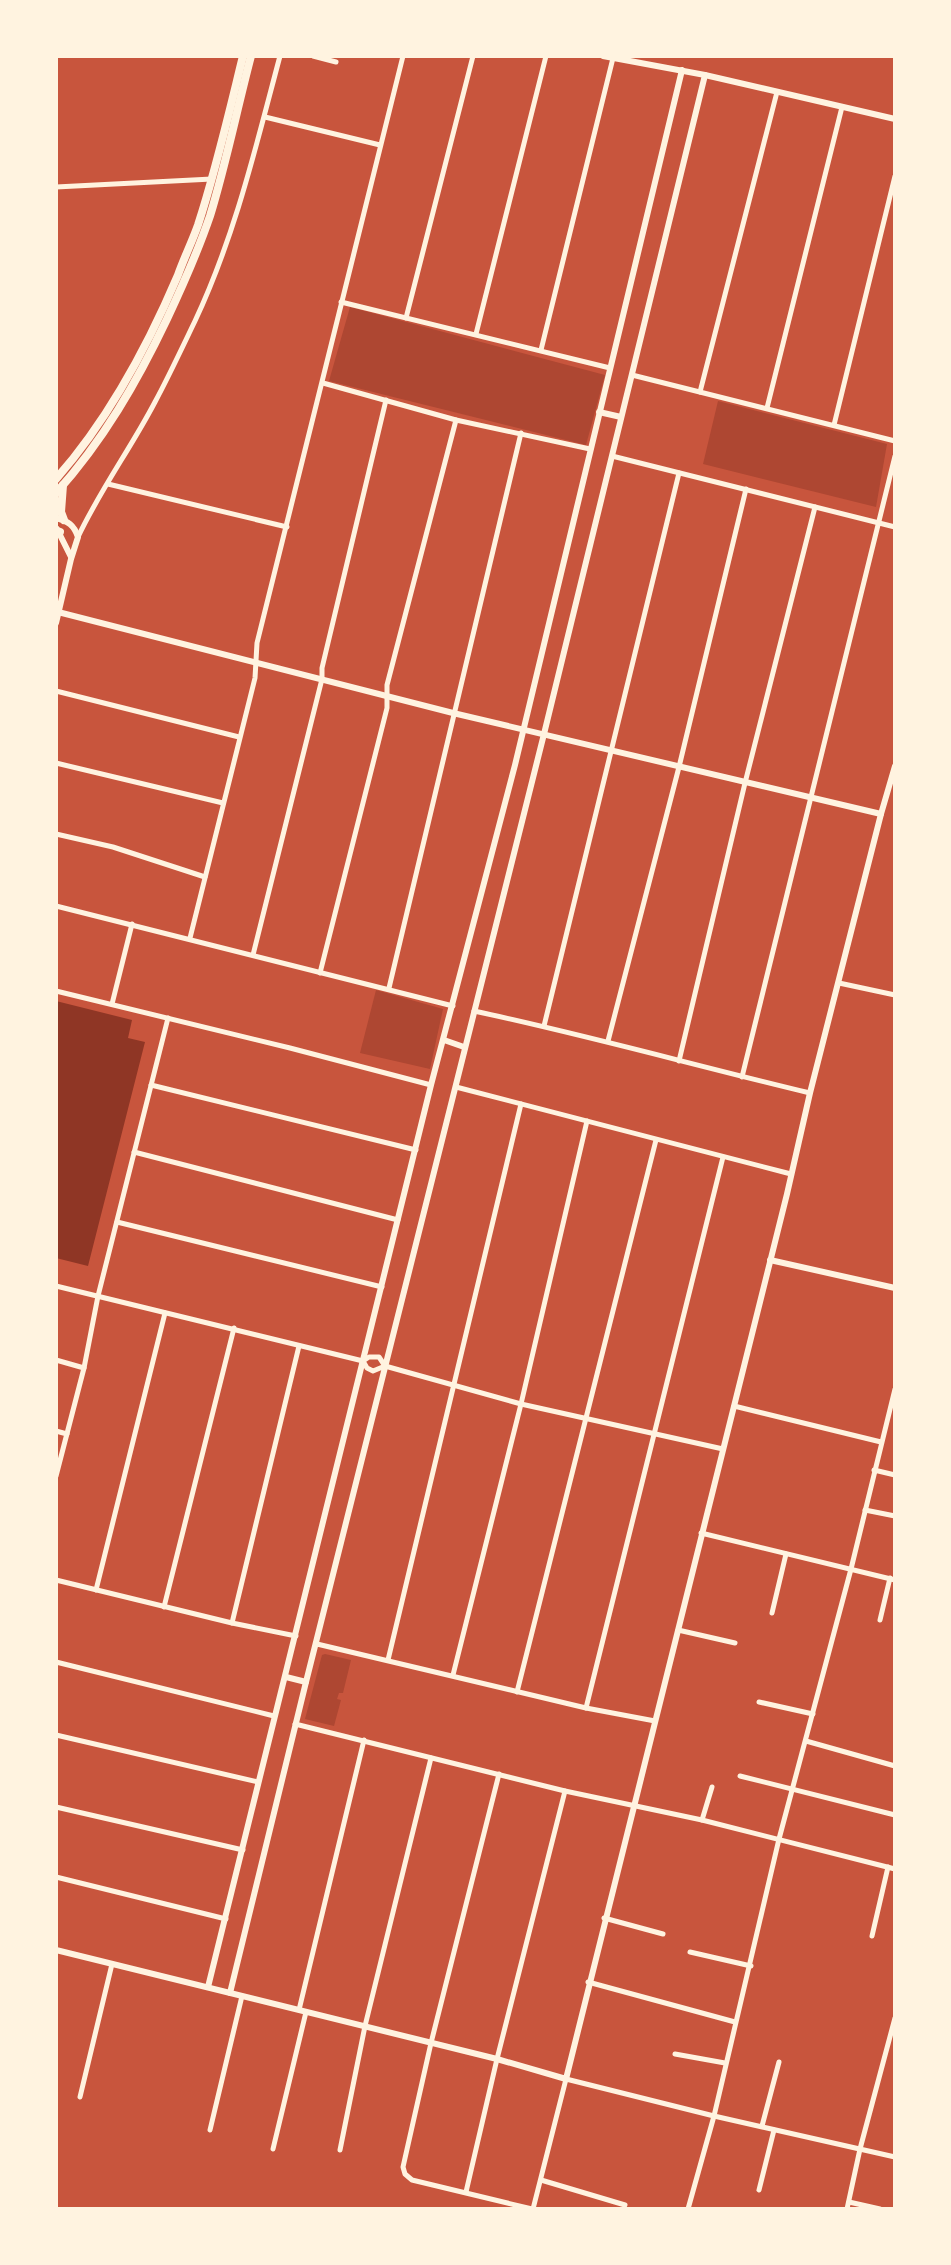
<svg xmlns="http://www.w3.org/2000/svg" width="951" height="2265" font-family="'Sofia Sans Condensed',sans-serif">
  <rect width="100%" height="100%" fill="#c8553d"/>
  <g fill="#ae4732">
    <polygon points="350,307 605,375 586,445 329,381"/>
    <polygon points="718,401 887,444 876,507 703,464"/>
    <polygon points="376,990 443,1009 430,1069 360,1053"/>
    <polygon points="325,1654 351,1660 343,1693 339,1693 337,1699 341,1700 334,1726 305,1719 322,1655"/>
  </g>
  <polygon fill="#8f3625" points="56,1001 132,1020 128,1038 145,1042 88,1266 56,1258"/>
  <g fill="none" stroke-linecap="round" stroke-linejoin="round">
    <g stroke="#fff3e0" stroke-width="5">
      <polyline points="313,56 336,62"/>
      <polyline points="265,117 380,145"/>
      <polyline points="56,187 212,179"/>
      <polyline points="341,302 610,368"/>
      <polyline points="406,318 473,56"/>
      <polyline points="476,334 546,56"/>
      <polyline points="541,350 613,58"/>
      <polyline points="632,375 895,441"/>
      <polyline points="323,383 456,420 590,449"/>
      <polyline points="700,392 777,92"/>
      <polyline points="767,408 842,107"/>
      <polyline points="834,425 895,176"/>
      <polyline points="612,456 895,527"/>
      <polyline points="108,484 287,527"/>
      <path d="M78 537C100 490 131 448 155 402 169 376 182 348 195 321 235 236 256 146 280 56"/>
      <polyline points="56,691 239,737"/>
      <polyline points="56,763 223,803"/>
      <polyline points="56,834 113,847 205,877"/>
      <polyline points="56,906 453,1006"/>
      <polyline points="190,938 255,678 257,643 403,56"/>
      <polyline points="253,955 322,679 322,668 386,400"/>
      <polyline points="320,973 387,708 387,685 456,420"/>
      <polyline points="839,983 895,995"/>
      <polyline points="389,988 521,433"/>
      <polyline points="56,991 290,1048 431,1085"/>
      <polyline points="112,1004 132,924"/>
      <path d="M474 1011C587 1035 697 1066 810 1093"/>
      <polyline points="544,1026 679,473"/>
      <polyline points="608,1041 679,767 746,489"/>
      <polyline points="679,1061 745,783 815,507"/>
      <polyline points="742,1077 895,456"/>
      <polyline points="151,1085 416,1150"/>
      <polyline points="456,1087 791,1174"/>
      <polyline points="134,1152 398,1220"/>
      <polyline points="117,1222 382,1287"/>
      <polyline points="56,1286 363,1361 367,1368 373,1371 385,1366"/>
      <polyline points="56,1360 84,1368"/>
      <polyline points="363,1361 369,1357 379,1357 385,1366 521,1404 723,1449"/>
      <polyline points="734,1406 881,1442"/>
      <polyline points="56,1431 67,1434"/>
      <polyline points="874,1470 895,1475"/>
      <polyline points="56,1476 84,1368 98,1296 168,1018"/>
      <polyline points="865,1510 895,1516"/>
      <polyline points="701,1533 895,1580"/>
      <polyline points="56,1580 232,1623 296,1636"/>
      <polyline points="96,1590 165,1313"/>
      <polyline points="164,1607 234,1328"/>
      <polyline points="772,1613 786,1554"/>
      <polyline points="880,1620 890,1578"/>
      <polyline points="232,1623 299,1346"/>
      <polyline points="678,1630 735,1643"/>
      <polyline points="317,1644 586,1708 655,1721"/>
      <polyline points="388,1660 521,1104"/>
      <polyline points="56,1662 274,1716"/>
      <polyline points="453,1675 521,1404 587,1121"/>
      <polyline points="517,1692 656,1140"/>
      <polyline points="759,1702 813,1714"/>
      <polyline points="586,1708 723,1157"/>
      <polyline points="295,1724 565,1791 702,1820 895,1869"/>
      <polyline points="56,1735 258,1782"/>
      <polyline points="806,1741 895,1766"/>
      <polyline points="499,1774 431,2043 403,2167 405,2174 412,2180 532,2209"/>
      <polyline points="740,1776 895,1815"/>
      <polyline points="56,1807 243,1850"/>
      <polyline points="702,1820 712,1787"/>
      <polyline points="56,1877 226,1919"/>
      <polyline points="604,1918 663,1934"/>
      <polyline points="872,1936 888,1867"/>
      <polyline points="690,1952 751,1966"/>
      <polyline points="588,1982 735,2022"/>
      <polyline points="299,2010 364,1740"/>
      <polyline points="675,2054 725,2063"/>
      <polyline points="80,2097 112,1964"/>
      <polyline points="762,2126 779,2062"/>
      <polyline points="210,2130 242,1996"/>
      <polyline points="273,2149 306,2012"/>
      <polyline points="340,2150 365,2026 431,1758"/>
      <polyline points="541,2180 625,2205"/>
      <polyline points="759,2190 774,2130"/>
      <polyline points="466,2192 497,2059 565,1791"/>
      <polyline points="849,2202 880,2209"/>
      <polyline points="533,2209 566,2079 714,2116 895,2157"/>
      <polyline points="688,2209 714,2116 779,1839 851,1569 895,1389"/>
      <polyline points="847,2209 860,2149 895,2018"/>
    </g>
    <g stroke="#fff3e0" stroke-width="6">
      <polyline points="603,56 705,75 895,119"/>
      <polyline points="599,412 621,417"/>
      <path d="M56 518C68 521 74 525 78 537L71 559 56 623"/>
      <polyline points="57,529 71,557"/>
      <polyline points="58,612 453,713 881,814"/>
      <polyline points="444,1040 464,1047"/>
      <polyline points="770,1260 895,1288"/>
      <polyline points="286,1677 306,1682"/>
      <polyline points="56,1950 497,2059 566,2079 787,1194 810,1093 881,814 895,766"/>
      <polyline points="208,1987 431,1085 515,765 682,70"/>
      <polyline points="230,1993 306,1682 544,734 705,75"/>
    </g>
    <g stroke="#fff3e0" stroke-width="8">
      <path d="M56 479C109 419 147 348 178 275 184 258 192 242 198 225 216 170 229 113 243 56"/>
      <polyline points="63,485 61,512 64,520"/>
      <path d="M56 493C103 441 137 382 167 319 183 285 198 251 210 216 226 164 237 109 251 56"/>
      <polyline points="56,531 60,532"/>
    </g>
  </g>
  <rect width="951" height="2265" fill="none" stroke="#fff3e0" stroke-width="116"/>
</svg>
